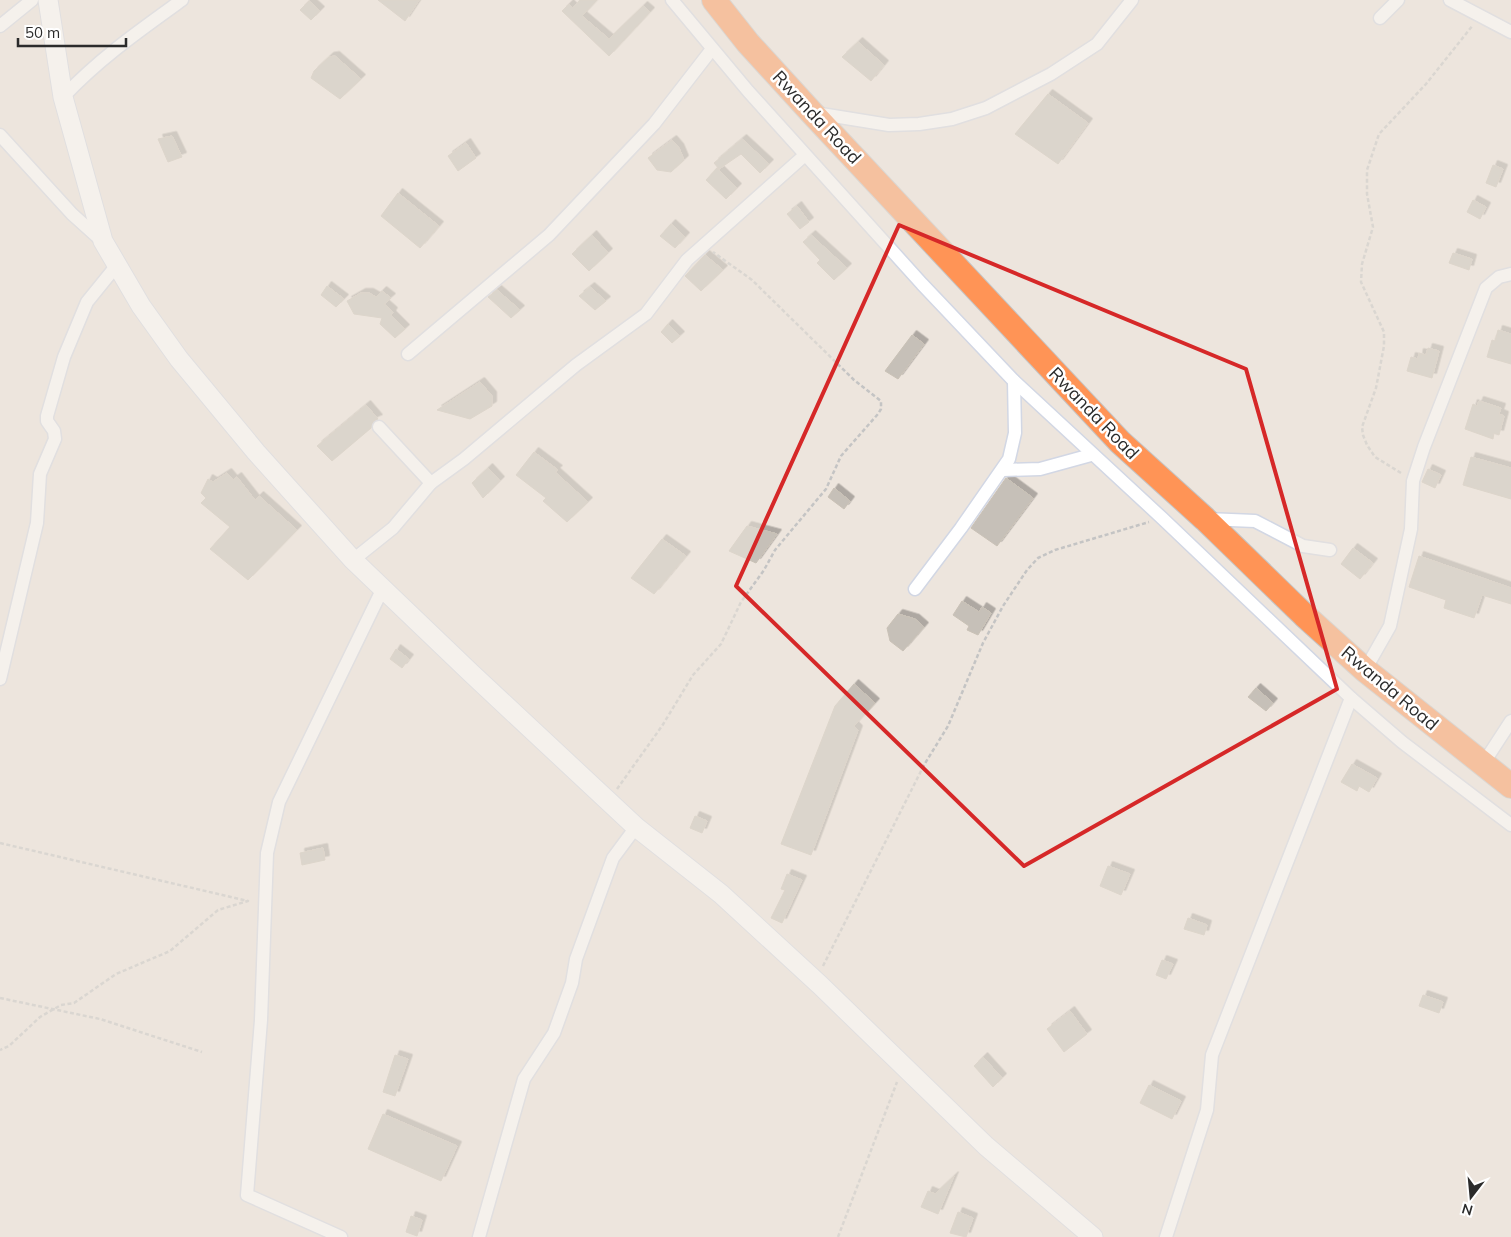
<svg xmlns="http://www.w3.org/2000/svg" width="1511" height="1237" font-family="Mulish,sans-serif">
  <defs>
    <filter id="shadow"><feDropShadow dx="4.5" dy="-4.5" stdDeviation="0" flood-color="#0004"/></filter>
  </defs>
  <rect width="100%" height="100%" fill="#ede5dd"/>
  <g fill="#c6c0b8" stroke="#c9c1b6" filter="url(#shadow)">
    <polygon points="378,0 419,0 405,21"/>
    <polygon points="580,0 597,0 582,16 609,39 643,6 650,12 609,56 562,11 569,4 573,8"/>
    <polygon points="309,1 320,11 311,20 300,10"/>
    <polygon points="858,42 884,65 871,81 842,57"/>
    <polygon points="335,56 361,79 340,99 311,78 314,71 329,57"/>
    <polygon points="1048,94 1088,123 1058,164 1015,134"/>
    <polygon points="172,136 182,157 168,162 158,139"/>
    <polygon points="742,139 769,164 760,173 741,154 719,169 714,163"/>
    <polygon points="672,140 679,148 684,160 671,172 657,170 648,158"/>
    <polygon points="466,143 476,158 458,171 448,156"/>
    <polygon points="1493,165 1503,169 1496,187 1486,183"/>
    <polygon points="717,168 737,188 726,199 706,180"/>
    <polygon points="398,193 439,226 420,248 381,216"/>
    <polygon points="1473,200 1486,207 1480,219 1467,212"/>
    <polygon points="797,206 809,222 800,229 787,214"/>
    <polygon points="671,224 685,237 675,248 660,236"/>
    <polygon points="592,235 608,253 589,271 572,254"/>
    <polygon points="811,235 847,268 834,280 817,263 820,260 803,242"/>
    <polygon points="1453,253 1472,259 1469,270 1449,263"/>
    <polygon points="705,255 723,270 701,291 685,276"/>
    <polygon points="327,286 344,299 336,307 321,295"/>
    <polygon points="590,287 606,301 595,310 579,296"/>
    <polygon points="497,290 520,310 511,318 488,297"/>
    <polygon points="382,291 391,298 384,304 393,312 391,315 405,329 395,338 380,324 382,318 354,314 347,301 361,293 369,293 376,297"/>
    <polygon points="668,324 680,336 672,343 661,332"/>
    <polygon points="1498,330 1511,334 1511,364 1487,357 1492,340 1495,341"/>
    <polygon points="912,335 924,344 898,379 885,371"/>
    <polygon points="1428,348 1439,351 1432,378 1407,371 1411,357 1418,359 1419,353 1426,355"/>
    <polygon points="480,382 492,396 492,406 470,419 437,410"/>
    <polygon points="1479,401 1501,408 1499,414 1504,416 1499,435 1494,433 1493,439 1465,429 1473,404 1477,406"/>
    <polygon points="366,405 378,419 373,421 371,428 332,461 317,446"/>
    <polygon points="534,452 558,470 555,472 588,502 567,522 543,501 546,498 516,475"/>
    <polygon points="1471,457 1511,468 1511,499 1463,485"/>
    <polygon points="488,468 500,481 483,498 472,483"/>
    <polygon points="1428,469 1441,475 1435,488 1422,482"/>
    <polygon points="227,473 233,480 237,477 255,500 259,496 297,530 248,580 210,549 230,527 201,503 206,498 201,493 208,479 213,482"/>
    <polygon points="1006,478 1033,498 997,546 971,528"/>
    <polygon points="834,488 850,501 844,509 828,497"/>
    <polygon points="747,526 777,534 756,563 729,551"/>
    <polygon points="662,539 686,556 654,594 631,578"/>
    <polygon points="1353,548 1373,563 1360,579 1341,564"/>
    <polygon points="1419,556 1511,588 1511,604 1482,595 1474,618 1444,608 1446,600 1409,587"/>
    <polygon points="962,601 979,612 982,607 991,613 978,635 967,630 969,626 953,615"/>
    <polygon points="898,614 915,619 924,627 903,651 890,641 887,628"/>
    <polygon points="396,649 409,659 402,668 390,659"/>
    <polygon points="854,684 875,703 854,726 858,730 811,855 781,844 835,706"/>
    <polygon points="1256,688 1273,703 1266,711 1248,697"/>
    <polygon points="1352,764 1377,778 1369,792 1359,786 1357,791 1341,782"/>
    <polygon points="695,816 707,821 702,833 690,828"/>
    <polygon points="323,848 325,860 302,865 300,853"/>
    <polygon points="1108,866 1130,874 1121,895 1100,886"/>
    <polygon points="787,874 802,880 782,923 771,918 785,890 781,889"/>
    <polygon points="1188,918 1207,925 1204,935 1184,929"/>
    <polygon points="1162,960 1173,964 1166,979 1156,975"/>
    <polygon points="1423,995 1443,1002 1439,1013 1419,1006"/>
    <polygon points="1070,1011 1087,1034 1064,1052 1047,1029"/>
    <polygon points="395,1055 408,1059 395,1096 383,1092"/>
    <polygon points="983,1057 1002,1078 993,1087 974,1066"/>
    <polygon points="1149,1085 1181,1101 1172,1119 1140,1103"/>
    <polygon points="383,1114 457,1146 441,1181 368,1149"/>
    <polygon points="954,1176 938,1214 921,1207 928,1191 935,1194"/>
    <polygon points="958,1212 973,1218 966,1237 950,1233"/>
    <polygon points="411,1216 422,1220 417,1236 406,1232"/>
  </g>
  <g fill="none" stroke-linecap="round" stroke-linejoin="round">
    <defs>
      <g id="street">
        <polyline points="672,0 748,91 922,284 1014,381 1162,518 1351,698 1402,742 1511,825"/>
        <polyline points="1450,0 1511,32"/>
        <polyline points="1380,18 1398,0"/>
        <polyline points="0,26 32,0"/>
        <path d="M63 97C100 58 139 31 182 0"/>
        <polyline points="815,113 889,125 919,124 952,119 986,108 1051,74 1097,44 1132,0"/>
        <polyline points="0,135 72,214 102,241"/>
        <polyline points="408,354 549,235 654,124 712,49"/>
        <polyline points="379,427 431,483"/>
        <polyline points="1003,470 1040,469 1091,455"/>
        <polyline points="1207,519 1255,521 1303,546 1330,550"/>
        <polyline points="353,560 393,528 431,483 464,459 576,365 646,314 687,260 805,155"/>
        <polyline points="915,589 961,528 1009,459 1015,433 1014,381"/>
        <polyline points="1365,670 1390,626 1411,529 1413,481 1424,447 1486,288 1499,277 1511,274"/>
        <polyline points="0,679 37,523 40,474 55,439 54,431 47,421 47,416 64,357 87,302 117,265"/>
        <polyline points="1483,764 1511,721"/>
        <polyline points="341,1237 247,1195 261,1020 267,853 279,802 383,588"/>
        <polyline points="479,1237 524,1079 554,1033 572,983 576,959 613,858 636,827"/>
        <polyline points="1166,1237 1207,1110 1212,1055 1351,698"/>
      </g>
      <polyline id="secondary" points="48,0 63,97 103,241 141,306 179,359 256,452 353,560 471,673 636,827 721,894 820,985 986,1146 1093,1237"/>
      <polyline id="highway" points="714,0 748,43 812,113 1120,442 1205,519 1304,615 1365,670 1511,786"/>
    </defs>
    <use href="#street" stroke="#d2d7e4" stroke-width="15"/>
    <use href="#secondary" stroke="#d2d7e4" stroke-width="21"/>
    <use href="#highway" stroke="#c4c4c4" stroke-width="26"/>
    <g stroke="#c4c4c4" stroke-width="2.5" stroke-dasharray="4 2.5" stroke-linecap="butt">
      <polyline points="1401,473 1375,457 1367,445 1363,435 1362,427 1376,388 1384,346 1384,332 1361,282 1362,264 1373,227 1367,194 1367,170 1379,134 1426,84 1473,25"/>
      <polyline points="617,789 662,726 693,675 721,644 741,602 764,570 775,550 826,489 841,456 878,414 881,409 881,401 854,380 752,280 713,252"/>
      <polyline points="0,843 248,901 218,910 170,951 116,974 74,1003 61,1005 40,1017 9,1046 0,1050"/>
      <polyline points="823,966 924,765 948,726 983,643 1003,606 1027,570 1038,558 1055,550 1149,522"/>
      <polyline points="0,998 100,1019 202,1052"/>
      <polyline points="838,1237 897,1082"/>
    </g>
    <use href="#street" stroke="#fff" stroke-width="12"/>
    <use href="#secondary" stroke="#fff" stroke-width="19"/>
    <use href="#highway" stroke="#ff9456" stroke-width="24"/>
  </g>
  <path d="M0 0H1511V1237H0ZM899 225 1246 369 1337 689 1024 866 736 586Z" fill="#ede5dd" fill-opacity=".55" fill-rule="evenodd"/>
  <path fill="none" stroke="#d62828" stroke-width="4" stroke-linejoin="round" d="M899 225 1246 369 1337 689 1024 866 736 586Z"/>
  <g text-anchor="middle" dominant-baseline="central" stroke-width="5" stroke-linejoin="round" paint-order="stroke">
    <g font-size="18" fill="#2b2b2b" stroke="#fff">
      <text transform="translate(817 117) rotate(47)">Rwanda Road</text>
      <text transform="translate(1094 413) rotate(46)">Rwanda Road</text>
      <text transform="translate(1390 688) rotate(40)">Rwanda Road</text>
    </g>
  </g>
  <g transform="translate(1471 1197) rotate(196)" stroke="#ffffff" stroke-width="4" paint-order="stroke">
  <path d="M0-4L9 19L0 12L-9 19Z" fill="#2b2b2b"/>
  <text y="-8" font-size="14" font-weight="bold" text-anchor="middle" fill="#2b2b2b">N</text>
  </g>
  <path d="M18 38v8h108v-8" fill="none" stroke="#2b2b2b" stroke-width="2.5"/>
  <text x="25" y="38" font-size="15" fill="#2b2b2b" stroke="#ffffff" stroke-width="4" paint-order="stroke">50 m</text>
</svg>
